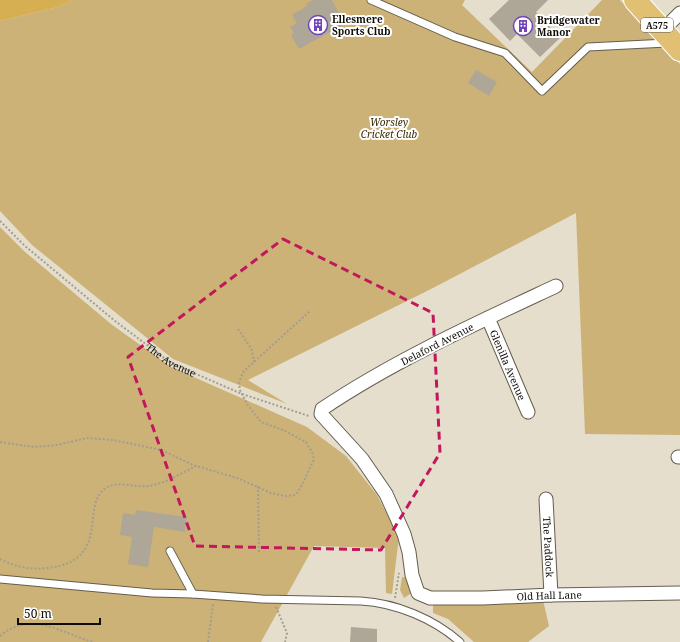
<svg xmlns="http://www.w3.org/2000/svg" width="680" height="642" font-family="'Noto Serif',serif">
  <rect width="100%" height="100%" fill="#e5decd"/>
  <g fill="#ccb277">
    <polygon points="72,0 465,0 462,5 532,72 602,0 620,0 680,64 680,435 585,434 576,213 433,288 248,380 287,404 173,359 32,245 0,211 0,21 58,7"/>
    <polygon points="0,227 24,251 111,324 171,367 307,427 346,456 377,495 399,537 392,594 386,593 385,548 314,546 261,642 0,642"/>
    <polygon points="402,577 409,578 413,592 404,598 400,590"/>
    <polygon points="543,600 549,626 528,642 474,642 448,619 433,613 433,602"/>
  </g>
  <polygon fill="#d6af53" points="0,0 72,0 58,7 0,21"/>
  <g fill="#aea797">
    <polygon points="313,0 332,0 345,24 299,49 291,35 294,33 290,27 297,23 292,15 307,6 306,4"/>
    <polygon points="509,0 548,0 536,12 560,38 540,57 517,34 510,41 489,19"/>
    <polygon points="476,70 497,82 489,96 468,83"/>
    <polygon points="136,510 187,517 185,532 154,527 148,567 128,564 132,537 120,535 123,513 135,515"/>
    <polygon points="351,627 377,629 377,642 350,642"/>
  </g>
  <g fill="none" stroke-linecap="round" stroke-linejoin="round">
    <defs>
      <g id="lane">
        <polyline points="371,0 455,37 505,53 542,91 588,47 667,43"/>
        <path d="M170 551 193 594 262 599 361 601C396 603 434 619 460 642"/>
        <polyline points="0,579 152,593 193,594"/>
      </g>
      <g id="street">
        <polyline points="662,31 680,13"/>
        <path id="s2" d="M556 286C477 323 395 360 322 409L321 414 362 459 386 494 404 534 409 552 412 575 418 593 430 598H483L551 595 680 593"/>
        <path id="s3" d="M488 318 528 412"/>
        <polyline points="678,457 680,457"/>
        <path id="s4" d="M546 499 551 595"/>
      </g>
      <polyline id="highway" points="635,0 680,50"/>
    </defs>
    <use href="#lane" stroke="#645d4f" stroke-width="9"/>
    <use href="#street" stroke="#645d4f" stroke-width="15"/>
    <use href="#highway" stroke="#fff" stroke-width="24"/>
    <g stroke="#a39d90" stroke-width="2" stroke-dasharray="2 2" stroke-linecap="butt">
      <path id="s1" d="M0 221 25 246 115 321 171 363 242 394 309 416"/>
      <polyline points="238,329 252,350 254,362"/>
      <polyline points="0,442 34,447 57,445 87,438 113,440 161,450 193,465 237,478 271,493 286,496 295,495 298,492 303,483 314,459 312,452 306,442 283,430 261,422 247,404 240,390 239,383 241,377 244,371 310,311"/>
      <polyline points="258,486 259,553"/>
      <path d="M0 559C15 567 31 570 47 568 113 561 79 505 106 488 118 480 135 488 148 486 165 484 181 473 196 466"/>
      <polyline points="395,598 399,573"/>
      <polyline points="276,607 287,633 285,642"/>
      <path d="M0 636C31 610 61 633 93 642"/>
      <polyline points="208,642 213,604"/>
    </g>
    <use href="#lane" stroke="#fff" stroke-width="7"/>
    <use href="#street" stroke="#fff" stroke-width="13"/>
    <use href="#highway" stroke="#e2c073" stroke-width="22"/>
  </g>
  <path fill="none" stroke="#c2185b" stroke-width="3" stroke-dasharray="8 5" stroke-linejoin="round" d="M283 239 433 313 440 453 381 550 195 546 128 357Z"/>
  <defs>
    <symbol id="building-ring" viewBox="-11 -11 22 22"><circle r="9.5" fill="#fff" stroke="#7144bc" stroke-width="1.5"/><path d="M-4-6H4V6H1V3H-1V6H-4ZM-2.5-4.3h1.7v1.8h-1.7ZM.8-4.3h1.7v1.8H.8ZM-2.5-1h1.7V.8h-1.7ZM.8-1h1.7V.8H.8Z" fill="#7144bc"/></symbol>
  </defs>
  <g fill-rule="evenodd">
    <use href="#building-ring" x="307" y="14" width="22" height="22"/>
    <use href="#building-ring" x="512" y="15" width="22" height="22"/>
  </g>
  <g text-anchor="middle" dominant-baseline="central" stroke-width="4" stroke-linejoin="round" paint-order="stroke">
    <rect fill="#fff" stroke="#585652" stroke-width="1" x="641" y="18" width="32" height="14" rx="3"/>
    <g font-size="9" font-weight="bold" fill="#100d08">
      <text x="657" y="25">A575</text>
    </g>
    <g font-size="10" font-weight="bold" fill="#100d08" stroke="#fff" text-anchor="start">
      <text x="332" y="19">Ellesmere<tspan x="332" dy="12">Sports Club</tspan></text>
      <text x="537" y="20">Bridgewater<tspan x="537" dy="12">Manor</tspan></text>
    </g>
    <g font-size="10" font-style="italic" fill="#382800" stroke="#fff">
      <text x="389" y="122">Worsley<tspan x="389" dy="12">Cricket Club</tspan></text>
    </g>
    <g font-size="10" fill="#100d08" stroke="#fff">
      <text transform="translate(437 344) rotate(-27)">Delaford Avenue</text>
      <text stroke="none"><textPath href="#s1" startOffset="221">The Avenue</textPath></text>
      <text stroke="none"><textPath href="#s3" startOffset="51">Glenilla Avenue</textPath></text>
      <text stroke="none"><textPath href="#s4" startOffset="48">The Paddock</textPath></text>
      <text stroke="none"><textPath href="#s2" startOffset="610">Old Hall Lane</textPath></text>
    </g>
  </g>
  <path d="M18 618v6h82v-6" fill="none" stroke="#100d08" stroke-width="2"/>
  <text x="24" y="618" font-size="12" fill="#100d08" stroke="#ffffff" stroke-width="3" paint-order="stroke">50 m</text>
</svg>
